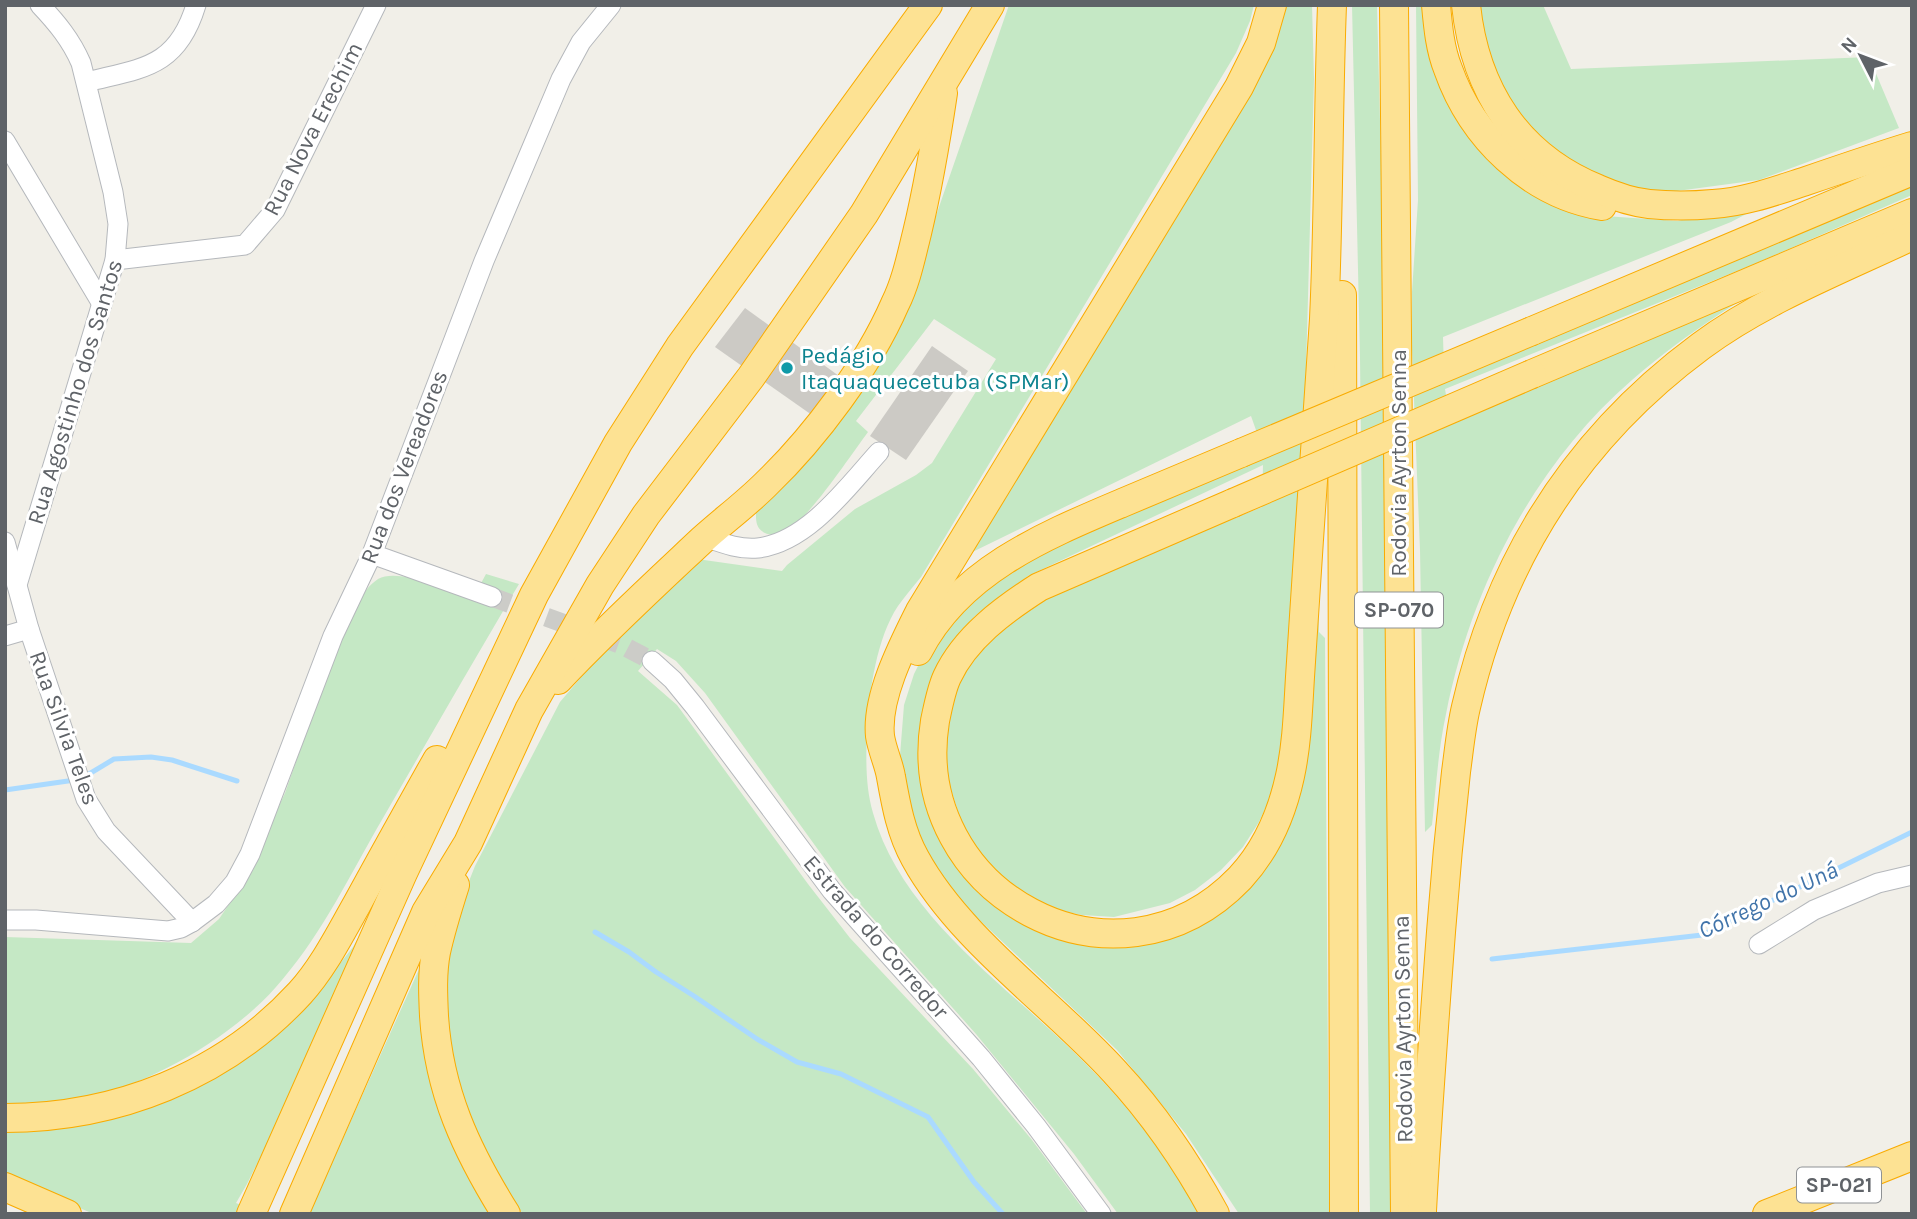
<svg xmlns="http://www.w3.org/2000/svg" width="1917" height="1219" font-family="Karla,sans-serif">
	<rect width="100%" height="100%" fill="#f1efe8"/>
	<!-- green -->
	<g fill="#c5e8c5">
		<path d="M 1009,5 L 1254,5 L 1250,21 L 1236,53 L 921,577 C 913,587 905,596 898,606 C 877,637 869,692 867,728 C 866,756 865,786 873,813 C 902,917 1009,987 1082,1060 C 1129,1106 1168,1158 1202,1214 L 1118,1214 L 1074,1154 L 976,1034 L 845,887 L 705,693 L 676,661 L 657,649 L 638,671 L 677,705 L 808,884 L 850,938 L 973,1069 L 1032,1140 L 1087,1214 L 523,1214 L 493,1174 L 452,1074 L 443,978 L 456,914 L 475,866 L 560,702 L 633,616 L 697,559 L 782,571 L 787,565 L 855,509 L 916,475 L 932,463 L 996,359 L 934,319 L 856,421 L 868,432 C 850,456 809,519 785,532 C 779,535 770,536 765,533 C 755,528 756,520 756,510 L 805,462 L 893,342 L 899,329 L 922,256 Z"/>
		<polygon points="1278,5 1312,5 1314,79 1306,370 1285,715 1279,762 1272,794 1259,822 1243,847 1221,870 1195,890 1170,903 1114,917 1082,915 1052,909 1004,882 968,842 942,762 954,685 970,655 1016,607 1262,507 1263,465 1028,576 975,616 957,638 921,726 921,754 929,809 940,834 1054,924 1176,916 1272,832 1317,570 1319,632 1325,638 1329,1214 1239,1214 1186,1134 1117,1050 972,913 947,885 913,827 899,768 904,705 914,674 928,646 990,578 1262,447 1251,416 958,559"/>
		<polygon points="1352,5 1377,5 1386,353 1394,1214 1370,1214 1360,358"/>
		<path d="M 1416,5 L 1426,5 L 1454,98 L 1604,216 L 1678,221 L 1754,200 L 1750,212 L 1731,222 L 1443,337 L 1444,369 L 1912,172 L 1912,195 L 1752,265 L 1445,389 L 1450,419 L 1740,301 C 1702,325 1666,350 1632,380 C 1534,465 1471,588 1446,714 C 1438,751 1436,788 1432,825 L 1425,832 L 1420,550 L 1412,350 L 1412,292 L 1418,200 Z"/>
		<polygon points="1476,5 1543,5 1571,69 1869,57 1899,128 1759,180 1677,191 1638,191 1605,184 1548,151 1501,98"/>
		<path d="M 486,574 L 519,584 C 473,662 428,740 383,818 C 351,873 323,932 282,980 C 239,1033 152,1085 84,1098 C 58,1103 32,1104 5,1105 L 5,937 L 191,943 L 219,919 L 242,885 L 285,793 L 317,702 L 356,603 C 363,594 369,585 378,579 C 400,567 451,592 472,600 Z"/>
		<polygon points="394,876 363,950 247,1184 236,1203 265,1214 94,1214 5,1177 5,1126 221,1072 301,1013 353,947"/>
		<polygon points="429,947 429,1000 496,1214 309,1214"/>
	</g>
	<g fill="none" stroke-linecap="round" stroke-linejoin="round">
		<!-- stream -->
		<g stroke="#aadaff" stroke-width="5">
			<polyline points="84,777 114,759 151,757 172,760 237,781"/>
			<polyline points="5,790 75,780"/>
			<polyline points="595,932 629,952 656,972 694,996 757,1039 797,1062 841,1074 928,1117 974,1182 1003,1214"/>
			<polyline points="1492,959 1702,935 1912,832"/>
		</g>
	</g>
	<!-- building -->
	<g fill="#cccac5">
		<polygon points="745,308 857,389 829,427 715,347"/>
		<polygon points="932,346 968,371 906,460 870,436"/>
	</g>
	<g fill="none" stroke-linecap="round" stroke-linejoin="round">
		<!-- minor-tunnel -->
		<polyline stroke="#ccccc8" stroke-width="19" stroke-dasharray="19 10" stroke-linecap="butt" points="492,597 622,645 652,661"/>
		<defs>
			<g id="minor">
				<path d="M 87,82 C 142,68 177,68 196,5"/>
				<polyline points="5,141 102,304"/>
				<polyline points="115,260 245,245 275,210 376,5"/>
				<path d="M 705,537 C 722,543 740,550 758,548 C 808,542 848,486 879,452"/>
				<polyline points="5,542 29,629 86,799 106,831 192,922"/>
				<polyline points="372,554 492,597"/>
				<path d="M 17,585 L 115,260 L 118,224 L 113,192 L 81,63 C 71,40 57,23 40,5"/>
				<polyline points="5,636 29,629"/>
				<polyline points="652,661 673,680 695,707 832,891 981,1058 1036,1126 1101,1214"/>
				<polyline points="5,920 36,920 168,931 181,928 192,922 216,904 235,882 250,854 333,636 372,554 484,261 561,79 581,42 611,5"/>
				<polyline points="1759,944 1814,910 1878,883 1912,875"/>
			</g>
			<g id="highway">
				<polyline points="1394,5 1405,1214"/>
				<path d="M 1436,5 C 1438,27 1440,49 1448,69 C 1472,137 1530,194 1602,206"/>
				<path d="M 1466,5 C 1475,90 1517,156 1598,189 C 1614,196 1631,202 1649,204 C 1669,206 1692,206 1713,204 C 1745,202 1775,191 1806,181 C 1841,169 1876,157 1912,146"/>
				<polyline points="1342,295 1344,1214"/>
				<polyline points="1532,331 1912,171"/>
				<polyline points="1532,374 1912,213"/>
				<path d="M 1233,503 L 1039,587 C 1003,610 965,638 947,677 C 941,690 938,707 935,721 C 907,893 1116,1007 1240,878 C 1266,850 1282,813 1290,776 C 1297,744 1298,710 1300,677 C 1303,636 1305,596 1308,555 C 1313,476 1319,397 1324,319 C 1329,214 1328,110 1332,5"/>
				<path d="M 918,651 C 959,571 1044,536 1122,503 C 1162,486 1202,469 1241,453"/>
				<path d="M 558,680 C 604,631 653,586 702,540 C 723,521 746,504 766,484 C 815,437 868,366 895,304 C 906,282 911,257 917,233 C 928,187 936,140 943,93"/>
				<path d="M 455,885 C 448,907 441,929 436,952 C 432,973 433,995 434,1016 C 439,1092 466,1150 506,1214"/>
				<path d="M 5,1118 C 116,1118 224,1076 300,993 C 323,968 340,934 357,904 C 383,856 410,808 437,760"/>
				<polyline points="5,1187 67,1214"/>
				<path d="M 1422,1211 C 1427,1118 1434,1025 1441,932 C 1445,878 1450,825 1456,772 C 1459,750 1461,728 1466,707 C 1500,558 1578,437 1701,346 C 1763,300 1842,269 1912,236"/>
				<polyline points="251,1214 403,873 534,595 618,443 680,346 928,5"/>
				<polyline points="294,1214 426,912 468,843 529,710 600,585 646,515 751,377 864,214 990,5"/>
				<path d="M 1215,1214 C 1187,1162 1154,1114 1114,1071 C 1052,1003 959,939 915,858 C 901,833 896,805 891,777 C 889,764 882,750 880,736 C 876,697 903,645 920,611 L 1239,87 L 1261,43 L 1272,5"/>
				<polyline points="1767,1214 1912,1156"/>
			</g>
		</defs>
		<!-- minor casing -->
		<use href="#minor" stroke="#b5b8bc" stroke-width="21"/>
		<!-- highway casing -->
		<use href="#highway" stroke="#f9ab00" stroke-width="30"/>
		<!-- minor -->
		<use href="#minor" stroke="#fff" stroke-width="19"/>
		<!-- highway -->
		<use href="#highway" stroke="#fde293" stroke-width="28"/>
		<defs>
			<g id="highway-bridge">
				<polyline points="1241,453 1532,331"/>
				<polyline points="1233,503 1532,374"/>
			</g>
		</defs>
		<!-- highway-bridge casing -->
		<use href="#highway-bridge" stroke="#f9ab00" stroke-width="30" stroke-linecap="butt"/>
		<!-- highway-bridge -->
		<use href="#highway-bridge" stroke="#fde293" stroke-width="28"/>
	</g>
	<!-- markers -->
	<circle fill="#0f9aa8" stroke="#fff" stroke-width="2.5" cx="787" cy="368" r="7"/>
	<g text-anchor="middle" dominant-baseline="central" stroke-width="6" stroke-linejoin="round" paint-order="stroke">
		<!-- shield labels -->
		<g fill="#fff" stroke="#8f9295" stroke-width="2">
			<rect x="1355" y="592.5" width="88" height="35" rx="5"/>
			<rect x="1797" y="1167.5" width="84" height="35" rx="5"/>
		</g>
		<g font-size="21" font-weight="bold" fill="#5f6368">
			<text x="1399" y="610">SP-070</text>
			<text x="1839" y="1185">SP-021</text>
		</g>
		<!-- street labels -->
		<g font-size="23" fill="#5f6368" stroke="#fff">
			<text transform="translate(313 129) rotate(-63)">Rua Nova Erechim</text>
			<text transform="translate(75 392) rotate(-73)">Rua Agostinho dos Santos</text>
			<text transform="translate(1398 463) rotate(-90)">Rodovia Ayrton Senna</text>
			<text transform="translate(404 467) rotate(-69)">Rua dos Vereadores</text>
			<text transform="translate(64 728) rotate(70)">Rua Silvia Teles</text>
			<text transform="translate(876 937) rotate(49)">Estrada do Corredor</text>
			<text transform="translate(1403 1029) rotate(-91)">Rodovia Ayrton Senna</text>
		</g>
		<!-- culture labels -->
		<g font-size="23" fill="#0d838f" stroke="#fff" text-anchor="start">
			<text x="801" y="355">Pedágio<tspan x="801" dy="26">Itaquaquecetuba (SPMar)</tspan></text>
		</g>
		<!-- water labels -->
		<g font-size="24" font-style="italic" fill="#4174aa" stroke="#fff">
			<text transform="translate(1768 900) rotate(-25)">Córrego do Uná</text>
		</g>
	</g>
	<!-- border -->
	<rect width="1917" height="1219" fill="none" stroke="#5f6368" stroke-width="14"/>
	<!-- north arrow -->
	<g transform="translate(1861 56) rotate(312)" stroke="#ffffff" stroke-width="5" paint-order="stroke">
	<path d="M0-5L12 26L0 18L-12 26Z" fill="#5f6368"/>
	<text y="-10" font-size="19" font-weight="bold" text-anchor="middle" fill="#5f6368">N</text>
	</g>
</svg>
